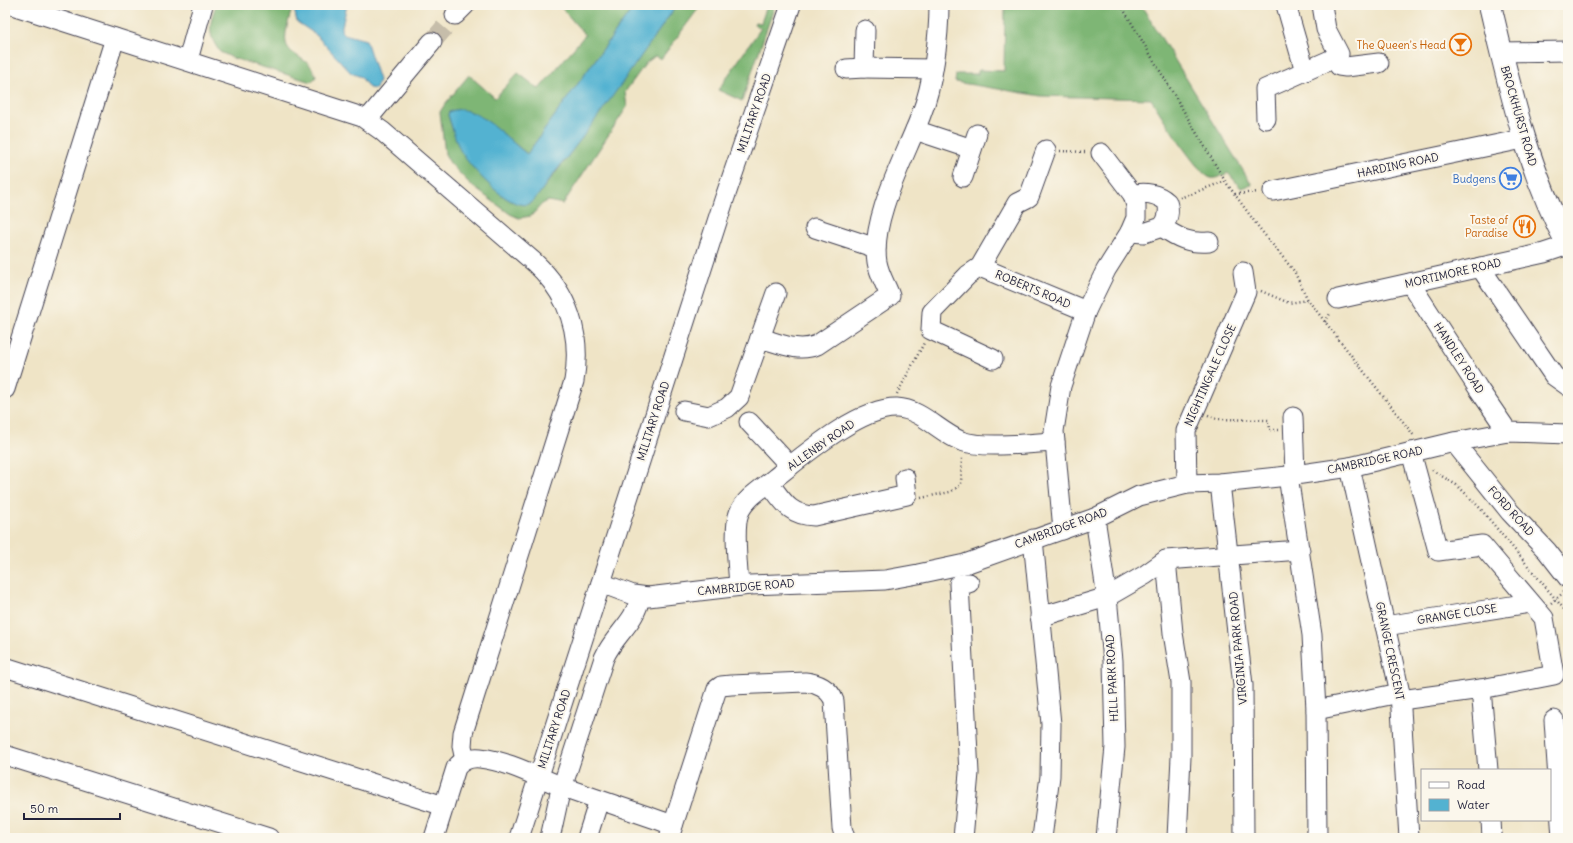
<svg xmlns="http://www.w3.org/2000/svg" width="1573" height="843" font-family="Delius,sans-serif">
	<rect width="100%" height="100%" fill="#fbf7ec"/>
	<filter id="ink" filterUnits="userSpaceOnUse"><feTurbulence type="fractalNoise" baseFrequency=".025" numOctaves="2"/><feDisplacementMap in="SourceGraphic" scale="8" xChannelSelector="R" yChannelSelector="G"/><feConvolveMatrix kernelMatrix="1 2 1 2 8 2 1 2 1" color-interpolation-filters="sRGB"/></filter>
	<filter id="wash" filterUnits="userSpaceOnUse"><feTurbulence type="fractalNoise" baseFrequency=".012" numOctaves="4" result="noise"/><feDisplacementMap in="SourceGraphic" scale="16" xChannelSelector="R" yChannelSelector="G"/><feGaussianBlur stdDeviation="0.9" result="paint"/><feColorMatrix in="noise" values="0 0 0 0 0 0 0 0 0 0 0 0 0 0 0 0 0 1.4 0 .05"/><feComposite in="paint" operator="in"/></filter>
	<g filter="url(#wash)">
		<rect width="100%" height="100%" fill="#efe4c6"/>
		<!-- forest -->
		<g fill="#7eb674" stroke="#506c58">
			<path d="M 216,5 L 293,5 C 290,16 284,32 286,43 C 290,58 311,57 316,77 L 311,82 L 233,58 L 220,52 C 207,34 209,25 216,5 Z"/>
			<path d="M 559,5 L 635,5 L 527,154 C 512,142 469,101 449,112 L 448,115 C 459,151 466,163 493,187 C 499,193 508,201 517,203 C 522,203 527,202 532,202 L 561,166 L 677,5 L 701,5 L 661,59 L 655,56 L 646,63 L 625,92 L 627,107 L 563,204 L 548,201 L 542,204 L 531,216 L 519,218 L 510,214 L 472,186 L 450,163 L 445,154 L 440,112 L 445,104 L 469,75 L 495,98 L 518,73 L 539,89 L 585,35 Z"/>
			<polygon points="767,5 775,5 742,101 718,90 761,28 754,24 755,22 761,23"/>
			<path d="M 1005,5 L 1141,5 L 1252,185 L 1241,188 L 1228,173 C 1223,175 1217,179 1211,178 C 1198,175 1160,113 1151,99 L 1041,96 L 955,82 L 956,74 L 978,74 L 978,70 L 1004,71 Z"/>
		</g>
		<!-- water -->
		<g fill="#53b2d1" stroke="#3a6a86">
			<polygon points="293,5 347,5 341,31 344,34 366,40 379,80 376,89 369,88 361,77 351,73 315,34 297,22"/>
			<path d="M 635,5 L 677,5 C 635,64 594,125 548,181 C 543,188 536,201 528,204 C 509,211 468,165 460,150 C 455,140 452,126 448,115 L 449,112 C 473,99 509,141 527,154 Z"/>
		</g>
	</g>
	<g filter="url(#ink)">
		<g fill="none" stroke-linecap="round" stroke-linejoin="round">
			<!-- minor-tunnel -->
			<polyline stroke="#c6bdaa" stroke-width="19" stroke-dasharray="19 10" stroke-linecap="butt" points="432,42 455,15"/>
			<defs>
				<g id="minor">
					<path d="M 12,5 L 362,117 L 382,131 L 534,262 C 569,294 582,335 574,381 L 463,733 L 462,746 L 465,760"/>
					<polyline points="1286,5 1305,71"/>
					<polyline points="455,15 465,5"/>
					<polyline points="865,30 864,68 933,69"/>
					<polyline points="1502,52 1568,51"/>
					<polyline points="1334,57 1339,66 1346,67 1379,63"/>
					<polyline points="188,60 203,5"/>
					<polyline points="846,69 864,68"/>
					<polyline points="1266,119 1265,89 1330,60 1339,54 1326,29 1322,5"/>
					<polyline points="367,120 432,42"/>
					<polyline points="915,130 972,149"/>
					<polyline points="963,177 977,134"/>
					<polyline points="1273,191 1523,139"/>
					<path d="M 1162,227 C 1178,238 1190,244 1209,242"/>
					<polyline points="815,228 876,248"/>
					<path d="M 1130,232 L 1144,233 L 1162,227 C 1168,220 1170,211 1167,202 C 1158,194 1144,191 1133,195"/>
					<polyline points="980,267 1086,311"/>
					<polyline points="1480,267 1554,376 1568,386"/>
					<polyline points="1410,283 1478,388 1508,432"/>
					<polyline points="1338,299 1544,253 1568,245"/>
					<polyline points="760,338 776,293"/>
					<polyline points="993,359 931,330 932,312 968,275 980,267 1017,203 1029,197 1046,150"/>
					<polyline points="5,389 115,38"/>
					<path d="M 684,411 L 709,416 L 727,408 L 739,397 L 760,338 C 779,343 798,353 817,345 L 890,296 C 886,285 879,274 877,262 C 870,219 906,155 921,115 C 933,85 939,38 939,5"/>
					<polyline points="1293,417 1295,475"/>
					<polyline points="749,422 790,466"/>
					<polyline points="1454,442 1510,512 1547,551 1568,578"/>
					<polyline points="1350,467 1400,693 1409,838"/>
					<polyline points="1288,476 1312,635 1316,710 1317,838"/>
					<path d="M 769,483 C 783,501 789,515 814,516 L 907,495 L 905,478"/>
					<polyline points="1220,483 1243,685 1244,838"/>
					<polyline points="1187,484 1186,431 1246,292 1243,272"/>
					<polyline points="1095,518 1107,597 1113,661 1115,747 1106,838"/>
					<polyline points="1063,530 1054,431 1061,386 1086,311 1106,270 1130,232 1136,218 1136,206 1133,195 1101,153"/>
					<polyline points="1033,539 1051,724 1050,776 1042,838"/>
					<polyline points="1166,560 1173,633 1181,682 1181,757 1177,838"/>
					<polyline points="601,583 633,595 648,597 750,585 885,580 918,574 965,564 1095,518 1139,496 1187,484 1220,483 1288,476 1350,467 1454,442 1508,432 1568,434"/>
					<path d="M 739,586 C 738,568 733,528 739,513 C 745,498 763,488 775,478 C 804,455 860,407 897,408 C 921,409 939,432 961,441 C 983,449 1030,443 1055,442"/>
					<polyline points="1040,617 1107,597 1145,575 1166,560 1300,550"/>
					<polyline points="1385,626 1530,603"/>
					<polyline points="5,667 444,806"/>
					<polyline points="1481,689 1488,770"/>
					<polyline points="1401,700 1481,689 1554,675 1544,618 1482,545 1438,551 1411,452"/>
					<polyline points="1316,710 1400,693"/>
					<polyline points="1554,720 1562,838"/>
					<polyline points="5,755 269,838"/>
					<polyline points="1491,820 1492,838"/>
					<path d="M 434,838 L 456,768 C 462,760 471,757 480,758 C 508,761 537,777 563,787 C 599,800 636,812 673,825"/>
					<polyline points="519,838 724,200 791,5"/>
					<path d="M 550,838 L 559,797 L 604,658 C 614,635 636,622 640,597"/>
					<polyline points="587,838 599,800"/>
					<path d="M 669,838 L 717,689 L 721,686 L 731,685 L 805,682 C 817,683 830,689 834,701 L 842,828 L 845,838"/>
					<polyline points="963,838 969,773 959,584 969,583"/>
				</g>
				<path id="major" d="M 1490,5 C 1510,89 1527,168 1568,245"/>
			</defs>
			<!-- minor casing -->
			<use href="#minor" stroke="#413f50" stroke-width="21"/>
			<!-- major casing -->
			<use href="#major" stroke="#413f50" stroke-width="24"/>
			<!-- path -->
			<g stroke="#413f50" stroke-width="2.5" stroke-dasharray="1 3" stroke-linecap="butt">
				<polyline points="1121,5 1225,181 1260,229 1294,271 1308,300 1415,437"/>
				<polyline points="1060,151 1087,152"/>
				<polyline points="1235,194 1258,192"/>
				<polyline points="1180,198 1225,181"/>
				<polyline points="1261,291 1289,303 1308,300"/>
				<polyline points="1325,322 1331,312"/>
				<polyline points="897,394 924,343"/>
				<polyline points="1208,415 1217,419 1269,420 1270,430 1279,430"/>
				<polyline points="1432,470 1458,486 1479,507 1568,614"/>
				<polyline points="921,498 950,492 961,485 962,456"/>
				<polyline points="1551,603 1564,592"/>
			</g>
			<!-- minor -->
			<use href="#minor" stroke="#fff" stroke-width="19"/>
			<!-- major -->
			<use href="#major" stroke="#fff" stroke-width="22"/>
		</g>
	</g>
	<!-- icons -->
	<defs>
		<symbol id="bar-ring" viewBox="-11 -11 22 22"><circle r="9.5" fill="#fbf7ec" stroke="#e8710a" stroke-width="1.5"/><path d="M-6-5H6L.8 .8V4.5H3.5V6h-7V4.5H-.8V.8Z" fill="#e8710a"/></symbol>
		<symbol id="supermarket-ring" viewBox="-11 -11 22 22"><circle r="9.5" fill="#fbf7ec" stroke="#3f7fe0" stroke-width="1.5"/><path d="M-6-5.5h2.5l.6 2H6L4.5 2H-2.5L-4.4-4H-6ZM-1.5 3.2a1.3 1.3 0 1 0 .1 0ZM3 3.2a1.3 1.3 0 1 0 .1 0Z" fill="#3f7fe0"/></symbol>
		<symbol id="restaurant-ring" viewBox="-11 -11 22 22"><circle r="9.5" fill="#fbf7ec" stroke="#e8710a" stroke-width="1.5"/><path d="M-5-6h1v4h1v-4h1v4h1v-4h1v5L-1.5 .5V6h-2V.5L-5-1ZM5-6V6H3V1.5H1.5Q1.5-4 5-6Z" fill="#e8710a"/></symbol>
	</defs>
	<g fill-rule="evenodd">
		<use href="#bar-ring" x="1448" y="32" width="25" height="25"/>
		<use href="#supermarket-ring" x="1498" y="166" width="25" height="25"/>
		<use href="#restaurant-ring" x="1512" y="214" width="25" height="25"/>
	</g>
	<g text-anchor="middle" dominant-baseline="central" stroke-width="4" stroke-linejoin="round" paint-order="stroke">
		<!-- food labels -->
		<g font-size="11" fill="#c56008" stroke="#fbf7ec" text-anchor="end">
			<text x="1446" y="45">The Queen's Head</text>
			<text x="1508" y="220">Taste of<tspan x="1508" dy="13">Paradise</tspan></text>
		</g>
		<!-- street labels -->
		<g font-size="11" fill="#22223b" stroke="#fbf7ec">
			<text transform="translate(754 113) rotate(-71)">MILITARY ROAD</text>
			<text transform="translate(1519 116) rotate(74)">BROCKHURST ROAD</text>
			<text transform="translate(1398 165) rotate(-12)">HARDING ROAD</text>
			<text transform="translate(1453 273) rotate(-13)">MORTIMORE ROAD</text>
			<text transform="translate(1033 289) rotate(23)">ROBERTS ROAD</text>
			<text transform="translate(1459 358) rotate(57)">HANDLEY ROAD</text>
			<text transform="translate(1210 375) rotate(-66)">NIGHTINGALE CLOSE</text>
			<text transform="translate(653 421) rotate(-72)">MILITARY ROAD</text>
			<text transform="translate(821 445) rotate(-35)">ALLENBY ROAD</text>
			<text transform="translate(1375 460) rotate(-12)">CAMBRIDGE ROAD</text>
			<text transform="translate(1511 511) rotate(48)">FORD ROAD</text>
			<text transform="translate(1061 528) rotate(-20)">CAMBRIDGE ROAD</text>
			<text transform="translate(746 587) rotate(-5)">CAMBRIDGE ROAD</text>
			<text transform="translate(1457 614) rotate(-9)">GRANGE CLOSE</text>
			<text transform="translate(1238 648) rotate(-95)">VIRGINIA PARK ROAD</text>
			<text transform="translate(1390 651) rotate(78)">GRANGE CRESCENT</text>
			<text transform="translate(1112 678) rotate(-93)">HILL PARK ROAD</text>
			<text transform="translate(554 729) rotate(-72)">MILITARY ROAD</text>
		</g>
		<!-- shop labels -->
		<g font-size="11" fill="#366cbe" stroke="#fbf7ec" text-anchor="end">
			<text x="1496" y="179">Budgens</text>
		</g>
	</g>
	<!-- margin -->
	<rect width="1573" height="843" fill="none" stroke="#fbf7ec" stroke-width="20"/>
	<!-- legend -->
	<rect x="1421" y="769" width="130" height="52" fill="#fbf7ec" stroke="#a4a2a5"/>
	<rect x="1429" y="782" width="20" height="6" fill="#ffffff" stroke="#a4a2a5"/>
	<text x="1457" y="789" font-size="12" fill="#22223b">Road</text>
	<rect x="1429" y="799" width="20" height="12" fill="#53b2d1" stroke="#a4a2a5"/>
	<text x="1457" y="809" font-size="12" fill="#22223b">Water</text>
	<!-- scale -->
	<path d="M24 813v6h96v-6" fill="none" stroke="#22223b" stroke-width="2"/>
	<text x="30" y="813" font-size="12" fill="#22223b" stroke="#fbf7ec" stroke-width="3" paint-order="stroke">50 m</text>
</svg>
